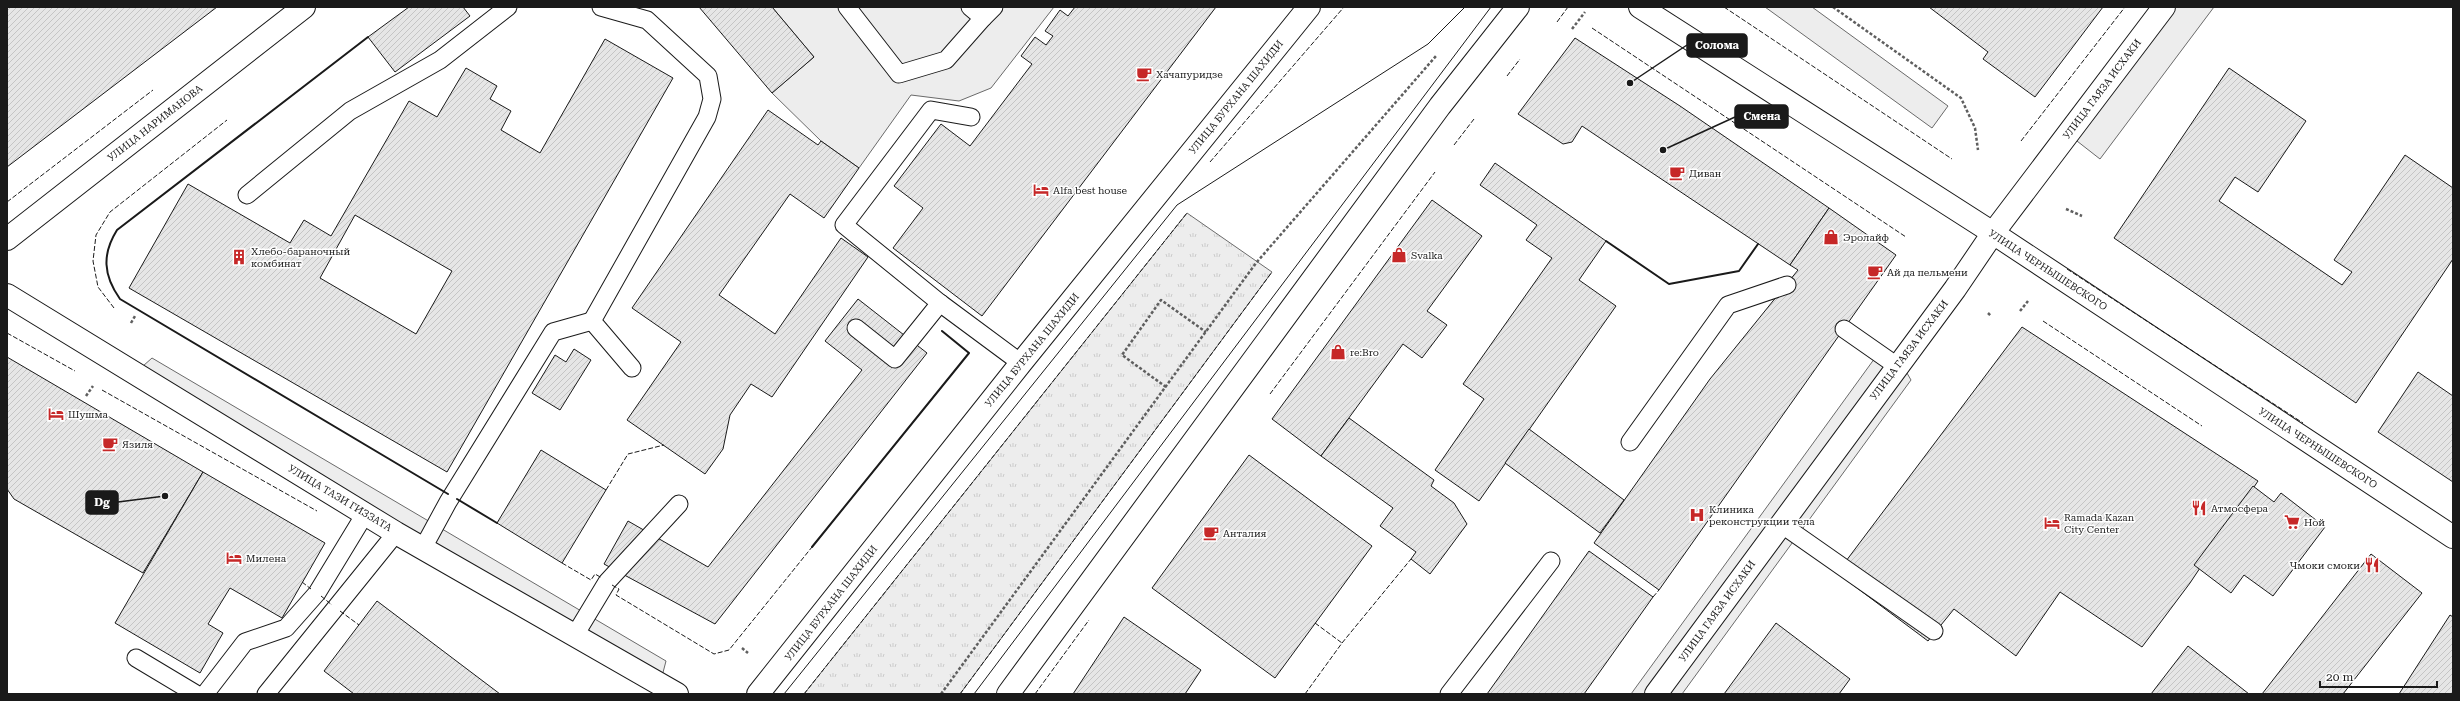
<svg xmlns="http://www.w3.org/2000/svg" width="2460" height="701" font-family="'Roboto Serif',serif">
	<defs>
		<pattern id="park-tufts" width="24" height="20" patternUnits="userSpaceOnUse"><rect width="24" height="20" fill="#ededed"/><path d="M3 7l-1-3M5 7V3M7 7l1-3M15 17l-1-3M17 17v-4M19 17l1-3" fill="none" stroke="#cbcbcb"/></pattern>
		<pattern id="building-hatch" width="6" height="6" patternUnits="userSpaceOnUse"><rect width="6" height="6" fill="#e6e6e6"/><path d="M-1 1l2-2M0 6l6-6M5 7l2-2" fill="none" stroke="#c5c5c5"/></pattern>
	</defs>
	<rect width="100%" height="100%" fill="#fff"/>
	<!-- built -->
	<g fill="#ededed" stroke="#6a6a6a">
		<polygon points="772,7 1054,7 991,88 959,101 911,95 859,168 821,141 772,93 814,57"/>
		<polygon points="1765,7 1812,7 1948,106 1932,128"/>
		<polygon points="2164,7 2214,7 2100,159 2068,134"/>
		<polygon points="1880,351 1900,361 1911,380 1682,694 1631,694"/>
		<polygon points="152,358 666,661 660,684 134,374"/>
	</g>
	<!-- park -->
	<polygon fill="url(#park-tufts)" stroke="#6a6a6a" points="1187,213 1272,272 960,694 804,694"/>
	<!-- building -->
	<g fill="url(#building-hatch)" stroke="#1a1a1a" fill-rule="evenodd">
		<polygon points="7,7 217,7 7,167"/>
		<polygon points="409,7 463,7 470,16 395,72 368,37"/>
		<polygon points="699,7 772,7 814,57 772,93"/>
		<polygon points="1075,7 1216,7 982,316 893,248 923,208 894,186 941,124 970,146 1032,64 1021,56 1035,37 1046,45 1053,36 1045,31 1060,10 1068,16"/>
		<polygon points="1929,7 2103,7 2035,97 1983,59 1988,52"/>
		<polygon points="1575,38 1680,106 1829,208 1790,265 1582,126 1572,142 1563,144 1518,114"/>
		<path d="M 605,39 L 673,78 L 447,472 L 129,288 L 188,184 L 290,243 L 304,220 L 331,236 L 409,101 L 437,117 L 466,68 L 497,86 L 490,99 L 511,111 L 501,130 L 540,153 ZM 355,215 L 452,271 L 416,334 L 320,278 Z"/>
		<polygon points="2229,68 2306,121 2258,192 2235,177 2219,201 2342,285 2352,272 2334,260 2405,155 2453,188 2453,259 2356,403 2114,238"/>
		<polygon points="768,110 818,145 821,141 859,168 824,218 790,194 719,295 775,334 841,238 868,257 772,397 751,384 730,415 723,449 705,474 627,420 681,342 632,308"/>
		<polygon points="1495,163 1606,241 1579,280 1616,306 1479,501 1435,470 1484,399 1463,384 1552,258 1526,240 1537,225 1480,185"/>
		<polygon points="1432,200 1482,236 1427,311 1447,325 1422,358 1403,344 1321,456 1272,419"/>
		<polygon points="1829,208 1896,255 1659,590 1594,543 1710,379 1798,270 1790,265"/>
		<polygon points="858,299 927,353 715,624 604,564 628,521 708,567 862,370 825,341"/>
		<polygon points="2022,327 2258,481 2190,583 2142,647 2060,592 2016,656 1954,609 1928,641 1837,573"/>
		<polygon points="574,349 591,360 560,410 532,393 555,355 566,362"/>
		<polygon points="7,357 203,472 143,573 14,499 7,489"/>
		<polygon points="2418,372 2453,396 2453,482 2378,432"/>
		<polygon points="1349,418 1434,480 1431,486 1454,503 1467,524 1430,574 1411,559 1416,552 1380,526 1393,508 1321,456"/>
		<polygon points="1529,429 1624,500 1600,533 1505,463"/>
		<polygon points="541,450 606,490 562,563 497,523"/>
		<polygon points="1249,455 1372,546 1275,678 1152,588"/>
		<polygon points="203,472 325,543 282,618 230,588 208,624 223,633 200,673 115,623"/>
		<polygon points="2253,486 2274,502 2281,493 2325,527 2273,596 2244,575 2231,593 2194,565"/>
		<polygon points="1589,551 1653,597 1584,694 1487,694"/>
		<polygon points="2371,554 2422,593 2343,694 2262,694"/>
		<polygon points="377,601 500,694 354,694 324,671"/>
		<polygon points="2450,615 2453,617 2453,694 2399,694"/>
		<polygon points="1124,617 1201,670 1185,694 1073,694"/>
		<polygon points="1776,623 1850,679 1839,694 1724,694"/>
		<polygon points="2188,646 2249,694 2151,694"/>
	</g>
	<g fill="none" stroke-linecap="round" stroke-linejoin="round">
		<defs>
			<g id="service">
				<polyline points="601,7 647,20 708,76 712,99 707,117 592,321 632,368"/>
				<polyline points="847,7 899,74 946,60 983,18 970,7"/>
				<polyline points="983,18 994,7"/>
				<polyline points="971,117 931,110 844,225 940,303 1021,363"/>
				<polyline points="247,195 350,111 440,60 508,7"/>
				<polyline points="856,328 895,359 940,303"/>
				<polyline points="1844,329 1897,366"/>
				<polyline points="1630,442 1728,305 1787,285"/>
				<polyline points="1781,524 1934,631"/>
				<polyline points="423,548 448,502 553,332 592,321"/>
				<polyline points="575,635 607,582 679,504"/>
				<polyline points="136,658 196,694"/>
				<polyline points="205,694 245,642 286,628 317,593 365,514"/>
				<polyline points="266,694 396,533"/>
				<polyline points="1449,694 1551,561"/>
			</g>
			<g id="minor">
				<polyline points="7,295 396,533 677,694"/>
				<polyline points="758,694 1021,363 1309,7"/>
				<polyline points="1008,694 1440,106 1518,7"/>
				<polyline points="1656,694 1955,289 1993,233 2164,7"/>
			</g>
			<g id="secondary">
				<polyline points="1640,7 1993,233 2453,537"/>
				<polyline points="7,239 304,7"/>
			</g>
		</defs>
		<!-- service casing -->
		<use href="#service" stroke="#1a1a1a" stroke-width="19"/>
		<!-- minor casing -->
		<use href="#minor" stroke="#1a1a1a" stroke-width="24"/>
		<!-- secondary casing -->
		<use href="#secondary" stroke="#1a1a1a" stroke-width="24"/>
		<!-- path -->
		<g stroke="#5f5f5f" stroke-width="2.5" stroke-dasharray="3 2" stroke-linecap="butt">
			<polyline points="1833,7 1961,98 1975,128 1978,150"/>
			<polyline points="1572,29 1585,12"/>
			<polyline points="2066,209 2082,216"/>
			<polyline points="2020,311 2028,301"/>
			<polyline points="1988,313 1991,316"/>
			<polyline points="131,323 135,316"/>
			<polyline points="1166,387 1122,355 1161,300 1206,332"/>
			<polyline points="86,396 93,386"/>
			<polyline points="742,648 748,653"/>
			<polyline points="941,694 1256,263 1436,56"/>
		</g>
		<!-- service -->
		<use href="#service" stroke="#fff" stroke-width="17"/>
		<!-- minor -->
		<use href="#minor" stroke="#fff" stroke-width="22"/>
		<!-- secondary -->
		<use href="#secondary" stroke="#fff" stroke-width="22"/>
		<!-- tram -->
		<g stroke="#1a1a1a" stroke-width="1">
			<polyline points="784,694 1177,205 1428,44 1465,7"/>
			<polyline points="974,694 1491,7"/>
		</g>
		<!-- fence -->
		<g stroke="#1a1a1a" stroke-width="1" stroke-dasharray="5 2" stroke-linecap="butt">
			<polyline points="1724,7 1952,159"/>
			<polyline points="1557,22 1568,7"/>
			<polyline points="1592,28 1906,237"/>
			<polyline points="1507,76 1520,59"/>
			<polyline points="2021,141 2125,7"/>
			<polyline points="1454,145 1474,119"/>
			<polyline points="1210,162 1344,7"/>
			<polyline points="7,202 153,90"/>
			<polyline points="2067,269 2303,423"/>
			<polyline points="114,308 98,287 93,261 96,235 110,212 227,120"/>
			<polyline points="2043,321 2202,426"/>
			<polyline points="7,333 75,371"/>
			<polyline points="102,390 317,511"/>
			<polyline points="1270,394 1435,172"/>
			<polyline points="606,490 628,454 664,445"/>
			<polyline points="562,563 591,580 595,574 602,578"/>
			<polyline points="302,582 311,589"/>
			<polyline points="612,585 619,589 616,595 714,654 729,650 812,547"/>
			<polyline points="321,596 332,605"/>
			<polyline points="1653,597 1659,590"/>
			<polyline points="340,611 359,625"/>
			<polyline points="1315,623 1342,643"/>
			<polyline points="804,694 1187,213"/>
			<polyline points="960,694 1272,272"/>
			<polyline points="1035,694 1089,620"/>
			<polyline points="1305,694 1342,643 1411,559"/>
		</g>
		<!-- wall -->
		<g stroke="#1a1a1a" stroke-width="2">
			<path d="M 368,37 L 117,230 C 102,254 103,275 120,299 L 448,494"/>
			<polyline points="1606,241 1669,284 1739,271 1758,244"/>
			<polyline points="457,499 497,523"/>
			<polyline points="812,547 969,353 942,331"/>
		</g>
	</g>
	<!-- icons -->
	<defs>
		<symbol id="cafe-bare" viewBox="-9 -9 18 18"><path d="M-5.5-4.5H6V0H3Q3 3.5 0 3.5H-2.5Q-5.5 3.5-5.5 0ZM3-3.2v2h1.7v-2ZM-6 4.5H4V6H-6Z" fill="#c62828" stroke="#fff" stroke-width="2.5" paint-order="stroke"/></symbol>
		<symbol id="hotel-bare" viewBox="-9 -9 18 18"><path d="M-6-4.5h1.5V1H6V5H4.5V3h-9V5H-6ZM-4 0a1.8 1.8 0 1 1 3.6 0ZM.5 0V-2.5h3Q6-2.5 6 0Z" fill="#c62828" stroke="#fff" stroke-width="2.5" paint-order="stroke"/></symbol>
		<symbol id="shop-bare" viewBox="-9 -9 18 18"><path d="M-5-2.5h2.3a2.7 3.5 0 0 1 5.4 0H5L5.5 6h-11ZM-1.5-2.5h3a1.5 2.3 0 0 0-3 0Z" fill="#c62828" stroke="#fff" stroke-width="2.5" paint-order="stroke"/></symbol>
		<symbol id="building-bare" viewBox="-9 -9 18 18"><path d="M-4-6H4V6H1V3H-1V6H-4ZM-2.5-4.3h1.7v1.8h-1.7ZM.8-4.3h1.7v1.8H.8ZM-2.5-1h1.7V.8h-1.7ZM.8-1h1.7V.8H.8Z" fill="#c62828" stroke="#fff" stroke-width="2.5" paint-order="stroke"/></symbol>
		<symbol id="restaurant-bare" viewBox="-9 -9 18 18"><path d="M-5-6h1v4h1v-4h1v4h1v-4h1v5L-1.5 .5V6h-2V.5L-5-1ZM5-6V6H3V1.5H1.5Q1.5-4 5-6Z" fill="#c62828" stroke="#fff" stroke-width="2.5" paint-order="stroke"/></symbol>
		<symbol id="hospital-bare" viewBox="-9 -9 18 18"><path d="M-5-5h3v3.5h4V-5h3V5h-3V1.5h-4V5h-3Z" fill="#c62828" stroke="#fff" stroke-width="2.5" paint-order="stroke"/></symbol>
		<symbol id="supermarket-bare" viewBox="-9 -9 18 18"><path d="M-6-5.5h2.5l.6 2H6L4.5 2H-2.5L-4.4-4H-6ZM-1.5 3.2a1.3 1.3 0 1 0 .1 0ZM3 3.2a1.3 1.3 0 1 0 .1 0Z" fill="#c62828" stroke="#fff" stroke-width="2.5" paint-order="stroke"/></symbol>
	</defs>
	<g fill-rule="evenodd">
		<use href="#cafe-bare" x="1133" y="63" width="22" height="22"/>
		<use href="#cafe-bare" x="1666" y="162" width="22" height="22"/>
		<use href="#hotel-bare" x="1030" y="179" width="22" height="22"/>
		<use href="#shop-bare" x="1820" y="226" width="22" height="22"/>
		<use href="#shop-bare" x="1388" y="244" width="22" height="22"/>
		<use href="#building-bare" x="228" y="246" width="22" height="22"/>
		<use href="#cafe-bare" x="1864" y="261" width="22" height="22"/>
		<use href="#shop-bare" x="1327" y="341" width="22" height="22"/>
		<use href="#hotel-bare" x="45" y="403" width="22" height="22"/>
		<use href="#cafe-bare" x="99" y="433" width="22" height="22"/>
		<use href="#restaurant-bare" x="2188" y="497" width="22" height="22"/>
		<use href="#hospital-bare" x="1686" y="504" width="22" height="22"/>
		<use href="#supermarket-bare" x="2281" y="511" width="22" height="22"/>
		<use href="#hotel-bare" x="2041" y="512" width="22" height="22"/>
		<use href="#cafe-bare" x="1200" y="522" width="22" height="22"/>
		<use href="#hotel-bare" x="223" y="547" width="22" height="22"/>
		<use href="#restaurant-bare" x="2361" y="554" width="22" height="22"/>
	</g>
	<g text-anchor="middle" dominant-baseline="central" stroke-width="3" stroke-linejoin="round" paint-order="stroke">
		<!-- poi labels -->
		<g font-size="10" fill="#1a1a1a" stroke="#fff" text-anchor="start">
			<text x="1156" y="74">Хачапуридзе</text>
			<text x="1689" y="173">Диван</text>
			<text x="1053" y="190">Alfa best house</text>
			<text x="1843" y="237">Эролайф</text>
			<text x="251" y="251">Хлебо-бараночный<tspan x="251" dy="12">комбинат</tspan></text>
			<text x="1411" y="255">Svalka</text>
			<text x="1887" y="272">Ай да пельмени</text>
			<text x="1350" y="352">re:Bro</text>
			<text x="68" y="414">Шушма</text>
			<text x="122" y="444">Язиля</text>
			<text x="2211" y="508">Атмосфера</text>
			<text x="1709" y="509">Клиника<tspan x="1709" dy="12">реконструкции тела</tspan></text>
			<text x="2064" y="517">Ramada Kazan<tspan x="2064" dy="12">City Center</tspan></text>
			<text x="2304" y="522">Ной</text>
			<text x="1223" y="533">Анталия</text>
			<text x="246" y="558">Милена</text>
			<text x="2360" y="565" text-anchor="end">Чмоки смоки</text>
		</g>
		<!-- street labels -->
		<g font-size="10" fill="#1a1a1a" stroke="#fff">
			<text transform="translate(2102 89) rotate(-53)">УЛИЦА ГАЯЗА ИСХАКИ</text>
			<text transform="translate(1236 97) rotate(-51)">УЛИЦА БУРХАНА ШАХИДИ</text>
			<text transform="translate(155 123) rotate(-38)">УЛИЦА НАРИМАНОВА</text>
			<text transform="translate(2048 270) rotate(33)">УЛИЦА ЧЕРНЫШЕВСКОГО</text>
			<text transform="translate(1032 350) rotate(-51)">УЛИЦА БУРХАНА ШАХИДИ</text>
			<text transform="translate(1909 350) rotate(-53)">УЛИЦА ГАЯЗА ИСХАКИ</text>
			<text transform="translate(2318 448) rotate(33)">УЛИЦА ЧЕРНЫШЕВСКОГО</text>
			<text transform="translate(340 498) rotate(31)">УЛИЦА ТАЗИ ГИЗЗАТА</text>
			<text transform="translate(831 603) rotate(-52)">УЛИЦА БУРХАНА ШАХИДИ</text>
			<text transform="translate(1717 611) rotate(-54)">УЛИЦА ГАЯЗА ИСХАКИ</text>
		</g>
	</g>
	<!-- callouts -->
	<path fill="none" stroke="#1a1a1a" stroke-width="1.5" d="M1630 83L1687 45M1663 150L1735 117M165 496L118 502"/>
	<g fill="#1a1a1a" stroke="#fff" stroke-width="1.5">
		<circle cx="1630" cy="83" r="4"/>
		<circle cx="1663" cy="150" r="4"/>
		<circle cx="165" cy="496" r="4"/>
	</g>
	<g fill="#1a1a1a" stroke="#1a1a1a" stroke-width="1.5">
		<rect x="1687" y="34" width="60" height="23" rx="4"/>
		<rect x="1735" y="105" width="53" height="23" rx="4"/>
		<rect x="86" y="491" width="32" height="23" rx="4"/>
	</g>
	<g font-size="11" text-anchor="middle" font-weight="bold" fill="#fff">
		<text x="1717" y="49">Солома</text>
		<text x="1762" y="120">Смена</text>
		<text x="102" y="506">Dg</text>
	</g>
	<!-- border -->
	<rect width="2460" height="701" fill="none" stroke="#1a1a1a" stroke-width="16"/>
	<!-- scale -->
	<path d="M2320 681v6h117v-6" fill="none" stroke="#1a1a1a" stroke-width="2"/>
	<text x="2326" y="681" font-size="12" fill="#1a1a1a" stroke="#ffffff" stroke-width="3" paint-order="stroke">20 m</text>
</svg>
